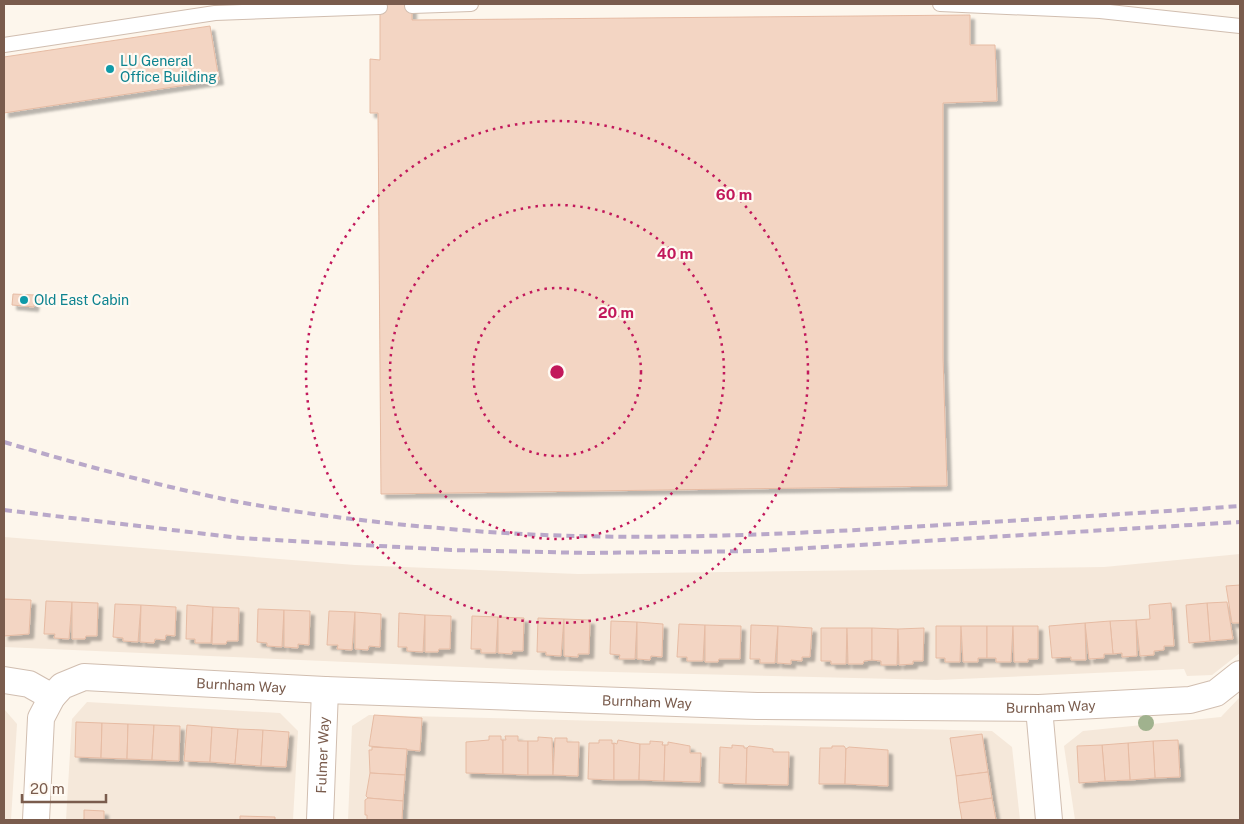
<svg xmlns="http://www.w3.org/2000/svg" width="1244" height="824" font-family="'Public Sans',sans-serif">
	<defs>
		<filter id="shadow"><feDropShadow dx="4.5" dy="4.5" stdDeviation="1" flood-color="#0004"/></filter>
	</defs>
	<rect width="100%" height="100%" fill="#fdf6ec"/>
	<!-- residential -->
	<g fill="#f5e8da">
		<polygon points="4,537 355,565 578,574 1104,567 1240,554 1240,653 1212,675 1187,676 1184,669 937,680 531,670 4,647"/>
		<polygon points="1240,697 1240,820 1075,820 1064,746 1083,731 1221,717"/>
		<polygon points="87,702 280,713 298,731 293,820 66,820 72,719"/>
		<polygon points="4,709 17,724 11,820 4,820"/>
		<polygon points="369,715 992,731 1012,747 1020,820 348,820 352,726"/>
	</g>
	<!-- building -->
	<g fill="#f3d5c3" stroke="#e6bba3" filter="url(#shadow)">
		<polygon points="380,4 412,4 412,20 970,15 970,45 995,45 997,101 943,103 943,357 947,486 381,494 378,113 370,113 370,59 380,60"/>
		<polygon points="210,26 219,80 4,113 4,57"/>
		<polygon points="13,294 35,295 34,307 12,305"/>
		<polygon points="1240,585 1240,623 1232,623 1226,586"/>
		<polygon points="4,599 31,600 29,634 4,636"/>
		<polygon points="46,601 72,602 69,639 54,638 55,634 44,634"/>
		<polygon points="72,602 98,603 97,636 86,636 85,639 72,639"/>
		<polygon points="1227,602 1233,639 1210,641 1207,603"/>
		<polygon points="1171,603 1174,646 1164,646 1164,650 1154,651 1154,655 1140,656 1136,620 1150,619 1149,605"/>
		<polygon points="1207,603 1210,641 1189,643 1186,605"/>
		<polygon points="115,604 141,605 138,642 123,641 123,638 113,637"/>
		<polygon points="141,605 176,607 175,636 166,635 165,640 155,639 154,643 140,642"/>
		<polygon points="187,605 213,607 211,643 195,643 195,639 186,639"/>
		<polygon points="213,607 239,608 238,641 227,641 226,644 212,644"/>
		<polygon points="258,609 284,610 282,647 267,646 267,643 257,642"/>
		<polygon points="284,610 310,611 309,645 298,644 298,648 284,647"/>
		<polygon points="329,611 355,612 352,650 337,649 338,645 327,645"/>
		<polygon points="355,612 381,614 380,647 369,646 368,650 355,649"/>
		<polygon points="399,613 425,615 423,652 407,651 407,647 398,647"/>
		<polygon points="425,615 451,616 450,649 439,649 438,652 425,652"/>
		<polygon points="472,616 498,617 496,653 481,653 481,649 471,649"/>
		<polygon points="498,617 524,618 523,651 512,651 512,654 498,653"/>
		<polygon points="538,618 564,619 561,656 546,655 546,652 537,652"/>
		<polygon points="564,619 590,620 589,654 578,654 578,657 564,656"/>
		<polygon points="1136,620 1137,656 1122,657 1122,653 1113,654 1110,621"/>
		<polygon points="611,621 637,622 635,659 619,659 620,655 610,654"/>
		<polygon points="1110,621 1113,654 1104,654 1104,658 1089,659 1085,623"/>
		<polygon points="637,622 663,624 662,657 651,656 650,660 637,659"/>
		<polygon points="1085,623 1086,660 1071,660 1071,657 1052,658 1049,626"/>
		<polygon points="679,624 705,625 703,661 687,661 687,657 677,657"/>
		<polygon points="705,625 741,626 740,659 719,659 718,662 705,662"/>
		<polygon points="751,625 778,626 775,663 760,663 760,659 750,659"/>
		<polygon points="778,626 812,628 810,657 802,657 802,661 791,660 791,664 777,663"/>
		<polygon points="936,626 961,626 960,662 945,662 945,658 936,658"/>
		<polygon points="961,626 987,626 987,658 978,658 978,662 963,662"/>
		<polygon points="987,626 1013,626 1011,662 996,662 996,658 987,658"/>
		<polygon points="1013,626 1038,626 1038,659 1028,659 1028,662 1014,662"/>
		<polygon points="821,628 847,628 846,664 831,664 831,661 821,661"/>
		<polygon points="847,628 872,628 872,660 864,661 863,664 848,664"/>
		<polygon points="872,628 898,629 897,665 881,665 881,661 872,660"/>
		<polygon points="924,628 923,661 913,661 913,664 899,665 898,629"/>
		<polygon points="374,715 422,718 420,751 369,746"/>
		<polygon points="76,722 102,723 101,758 75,757"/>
		<polygon points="102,723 128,724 127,759 101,758"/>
		<polygon points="128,724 154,725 152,760 127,759"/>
		<polygon points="154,725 180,726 179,761 152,760"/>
		<polygon points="187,725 212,727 210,762 184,761"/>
		<polygon points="212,727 238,729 235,764 210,762"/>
		<polygon points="238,729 263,730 261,766 235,764"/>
		<polygon points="263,730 289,732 286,767 261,766"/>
		<polygon points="982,734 988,772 956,776 950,738"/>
		<polygon points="489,736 501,736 501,740 503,740 503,774 466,773 466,742 489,740"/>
		<polygon points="505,736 518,736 518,741 528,741 528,775 503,774 503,740 506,740"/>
		<polygon points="538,737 552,738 553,775 528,775 528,741 538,741"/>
		<polygon points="555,738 567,738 567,742 579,742 578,776 553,775"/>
		<polygon points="599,740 612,740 612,744 614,743 614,780 588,779 589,743 599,743"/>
		<polygon points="618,740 640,744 639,780 614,780 614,743 617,744"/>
		<polygon points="1178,740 1180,777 1155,778 1153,741"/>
		<polygon points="650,741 663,742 662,745 665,745 664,781 639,780 640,744 650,744"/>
		<polygon points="1153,741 1155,778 1130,780 1128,743"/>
		<polygon points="668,742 690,746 690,753 701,753 700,782 664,781 665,745 668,745"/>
		<polygon points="1128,743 1130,780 1105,781 1102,745"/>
		<polygon points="732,745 744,746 744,748 747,748 746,784 719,783 720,747 732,748"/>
		<polygon points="1102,745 1105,781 1079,783 1077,746"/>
		<polygon points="749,746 773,749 773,752 789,752 788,785 746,784 747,748"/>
		<polygon points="832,746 844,746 846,749 845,784 819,784 820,748 832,748"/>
		<polygon points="372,747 407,749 405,775 370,773 369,750 372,750"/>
		<polygon points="849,747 888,750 888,786 845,784 846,749"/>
		<polygon points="988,772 992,798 959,803 956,776"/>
		<polygon points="370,773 405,775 403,801 368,798 366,796"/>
		<polygon points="368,798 403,801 402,820 367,820 367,815 365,815 365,800"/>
		<polygon points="992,798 996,820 962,820 959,803"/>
		<polygon points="84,810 104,811 104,820 81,820 84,819"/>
		<polygon points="240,816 275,817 275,820 240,820"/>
	</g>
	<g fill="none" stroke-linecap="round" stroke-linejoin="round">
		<defs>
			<g id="service">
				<polyline points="940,4 1100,11 1240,26"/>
				<polyline points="412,6 471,4"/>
				<polyline points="4,45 215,13 380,7"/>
			</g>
			<g id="minor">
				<polyline points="4,680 29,684 52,697"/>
				<polyline points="1039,708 1049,820"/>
				<path id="s1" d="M 36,820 L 41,718 L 52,697 L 62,686 L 84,677 L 325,690 L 757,706 L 1039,708 L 1190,700 L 1216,693 L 1240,674"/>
				<path id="s2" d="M 320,820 L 325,690"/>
			</g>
		</defs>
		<!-- service casing -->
		<use href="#service" stroke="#d1beb0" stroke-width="16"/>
		<!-- minor casing -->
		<use href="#minor" stroke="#d1beb0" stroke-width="28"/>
		<!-- service -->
		<use href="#service" stroke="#fff" stroke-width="14"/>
		<!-- minor -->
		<use href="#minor" stroke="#fff" stroke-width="26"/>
		<!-- rail -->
		<g stroke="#b9a8c9" stroke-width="4" stroke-dasharray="8 5" stroke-linecap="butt">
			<path d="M 4,442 C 77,464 153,484 228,500 C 297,513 369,522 439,528 C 595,543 753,536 909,527 C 1019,520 1130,514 1240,506"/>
			<polyline points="4,510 240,538 451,550 588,553 759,551 1240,522"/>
		</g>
	</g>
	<!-- trees -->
	<circle fill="#a0b28e" cx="1146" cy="723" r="8"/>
	<!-- distance rings -->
	<g fill="none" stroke="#c2185b" stroke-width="2.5" stroke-dasharray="2.5 5">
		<circle cx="557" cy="372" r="84"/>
		<circle cx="557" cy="372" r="167"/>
		<circle cx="557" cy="372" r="251"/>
	</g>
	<!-- markers -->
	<g fill="#0f9aa8" stroke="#fffaf3" stroke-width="2">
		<circle cx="110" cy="69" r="5"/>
		<circle cx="24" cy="300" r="5"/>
	</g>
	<g text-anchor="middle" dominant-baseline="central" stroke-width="4.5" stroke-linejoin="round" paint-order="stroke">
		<!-- culture labels -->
		<g font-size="14" fill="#0d838f" stroke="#fffaf3" text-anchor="start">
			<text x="120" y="61">LU General<tspan x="120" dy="16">Office Building</tspan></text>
			<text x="34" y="300">Old East Cabin</text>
		</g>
		<!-- street labels -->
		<g font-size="14" fill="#7a5c4d" stroke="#fffaf3">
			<text stroke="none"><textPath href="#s1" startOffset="322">Burnham Way</textPath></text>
			<text stroke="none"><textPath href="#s1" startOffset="728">Burnham Way</textPath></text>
			<text stroke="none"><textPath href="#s1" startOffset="1132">Burnham Way</textPath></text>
			<text stroke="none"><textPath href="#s2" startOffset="65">Fulmer Way</textPath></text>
		</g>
	</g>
	<circle cx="557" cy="372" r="8" fill="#c2185b" stroke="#fffaf3" stroke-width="2.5"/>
	<g font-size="15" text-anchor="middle" font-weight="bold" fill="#c2185b" stroke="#fffaf3" stroke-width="4.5" stroke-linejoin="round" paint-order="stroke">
		<text x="734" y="200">60 m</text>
		<text x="675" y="259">40 m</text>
		<text x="616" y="318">20 m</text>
	</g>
	<!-- border -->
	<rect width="1244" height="824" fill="none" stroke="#7a5c4d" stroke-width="10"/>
	<!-- scale -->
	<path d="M22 794v8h84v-8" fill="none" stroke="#7a5c4d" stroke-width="2.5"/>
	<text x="30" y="794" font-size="15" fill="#7a5c4d" stroke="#fffaf3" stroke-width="4" paint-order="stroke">20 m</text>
</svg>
